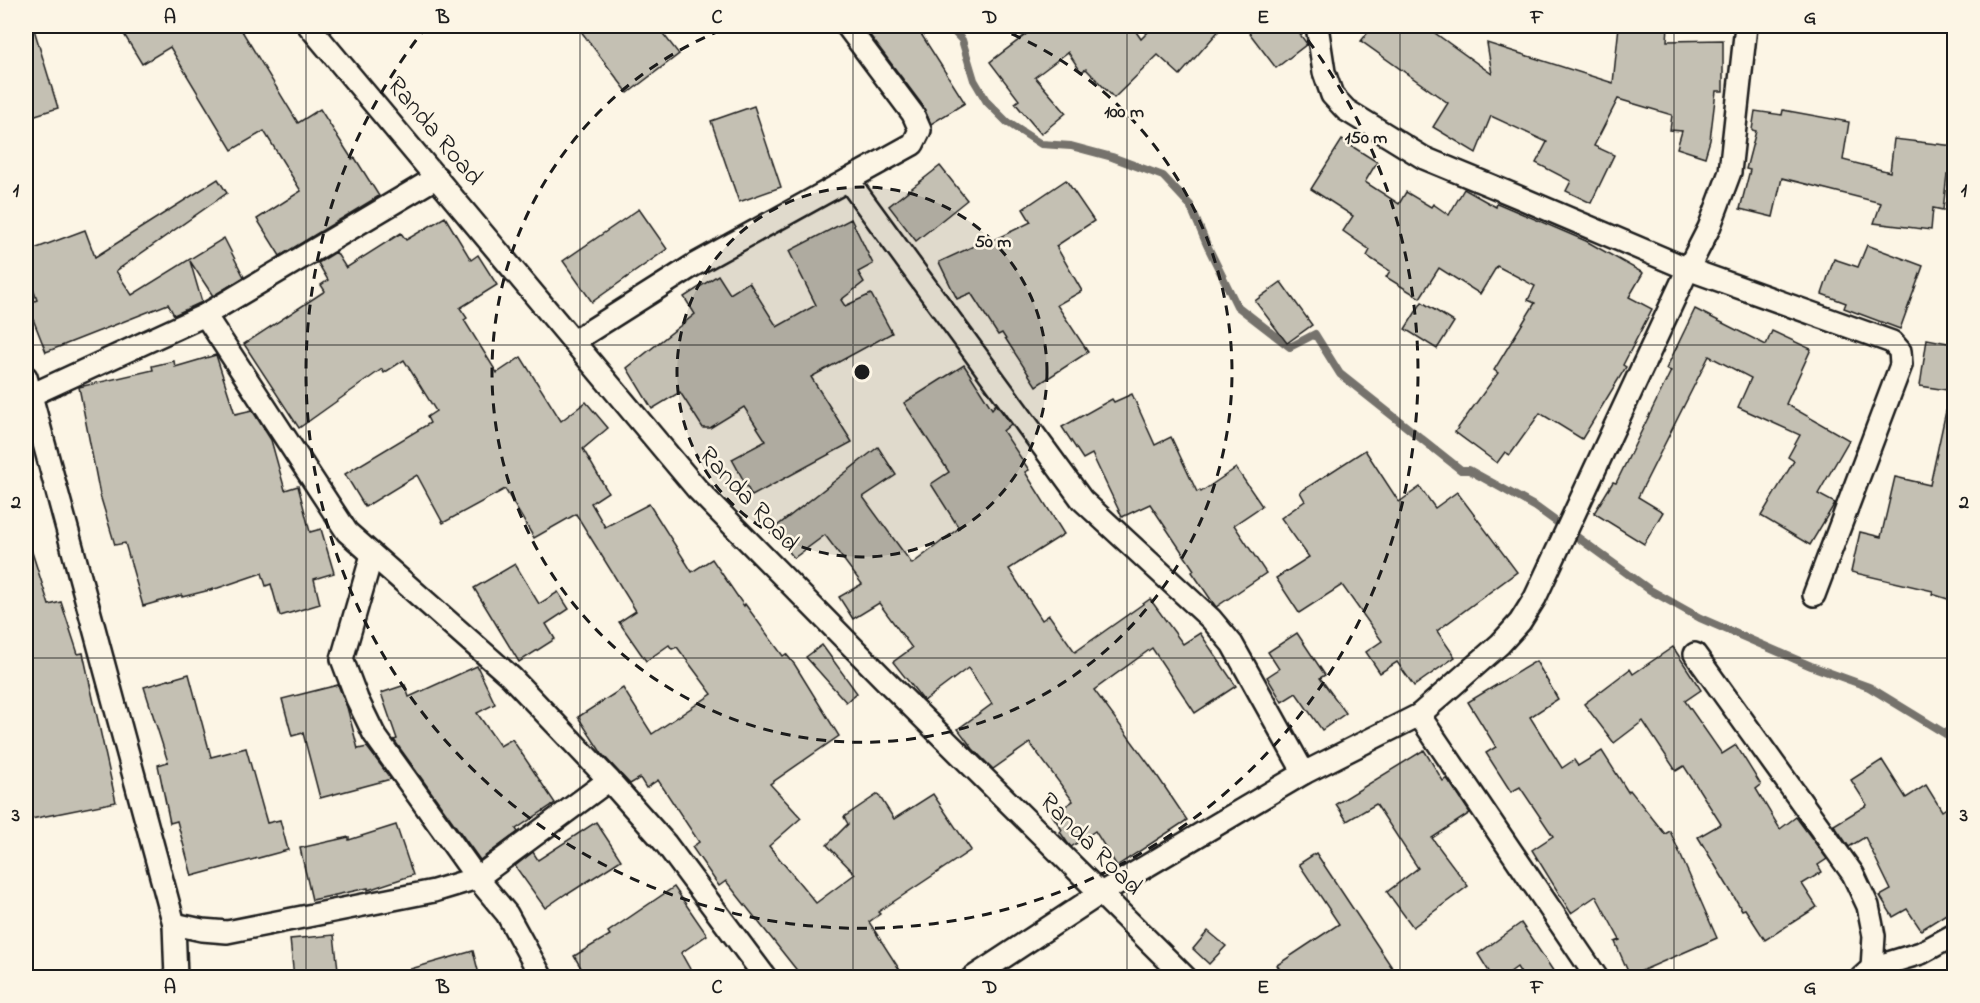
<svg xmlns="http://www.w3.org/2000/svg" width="1980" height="1003" font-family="'Indie Flower',sans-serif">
	<rect width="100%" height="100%" fill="#fcf5e5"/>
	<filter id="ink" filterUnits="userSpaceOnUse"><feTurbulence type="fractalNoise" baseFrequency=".0167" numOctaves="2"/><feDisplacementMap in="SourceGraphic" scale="12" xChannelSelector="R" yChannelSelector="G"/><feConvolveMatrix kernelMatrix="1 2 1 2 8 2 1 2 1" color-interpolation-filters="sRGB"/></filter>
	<g filter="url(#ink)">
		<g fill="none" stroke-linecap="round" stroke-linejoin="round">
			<!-- stream -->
			<polyline stroke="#75726c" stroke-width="8" points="949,26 962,40 974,80 987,102 1007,122 1041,144 1071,146 1112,157 1163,176 1190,205 1207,245 1237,306 1290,347 1315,334 1340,374 1461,470 1469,470 1536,507 1650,590 1700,618 1811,666 1869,687 1954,739"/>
		</g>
		<!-- building -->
		<g fill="#c4c0b3" stroke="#1c1c1c" stroke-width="1.5">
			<polygon points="26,26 33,26 58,108 26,118"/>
			<polygon points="119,26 239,26 298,123 320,109 352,159 355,158 379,196 280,256 257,219 301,191 264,131 232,150 170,47 142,64"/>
			<polygon points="577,26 657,26 679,54 628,93"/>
			<polygon points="863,26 916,26 965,103 931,124 923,106"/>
			<polygon points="1037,26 1132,26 1141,39 1154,26 1223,26 1180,75 1158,55 1114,98 1086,69 1081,72 1068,52 1035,77 1066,113 1041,134 1015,103 1019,100 990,62"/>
			<polygon points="1244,26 1294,26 1307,44 1276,68"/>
			<polygon points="1373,26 1425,26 1492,74 1487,43 1613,83 1619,26 1668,26 1667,41 1723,40 1723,91 1716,91 1710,140 1705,157 1677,148 1682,131 1670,130 1672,115 1618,99 1594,146 1614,155 1591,203 1566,191 1571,181 1536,163 1547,142 1491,116 1476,153 1433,127 1448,103 1361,41"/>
			<polygon points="754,106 781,187 739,202 711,121"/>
			<polygon points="1783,110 1849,122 1843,160 1890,172 1894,139 1954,146 1951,175 1947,174 1943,210 1933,208 1931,230 1874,223 1881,203 1782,178 1773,217 1740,209 1750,170 1746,169 1756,131 1752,130 1755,111 1782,115"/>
			<polygon points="1342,140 1377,162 1365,182 1399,204 1406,192 1431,207 1433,204 1449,215 1464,189 1496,207 1497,203 1586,241 1643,273 1629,297 1652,309 1623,365 1626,367 1582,439 1540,413 1510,455 1505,452 1497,463 1455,432 1498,373 1494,370 1535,303 1528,300 1535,286 1497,266 1480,294 1439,268 1420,298 1386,277 1390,271 1367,256 1370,250 1343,231 1353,216 1311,189"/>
			<polygon points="940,166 967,200 916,241 889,206"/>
			<polygon points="218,179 227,193 116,271 132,295 224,238 244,277 213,296 190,261 202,302 174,315 168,304 46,352 27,304 37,300 26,269 26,252 85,230 95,257"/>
			<polygon points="1066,180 1094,221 1056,246 1082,291 1057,305 1088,352 1036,386 1002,333 998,335 971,293 957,299 939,262 978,244 979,247 1031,222 1023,209"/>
			<polygon points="639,209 667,249 592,302 563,261"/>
			<polygon points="445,217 471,260 478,255 497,285 460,308 467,318 464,320 497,373 521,357 561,421 586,402 608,428 583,449 608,492 591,503 605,527 649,504 692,572 712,559 744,606 745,604 783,656 786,654 795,665 839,736 770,784 801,818 769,846 816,903 855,874 827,845 848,824 844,817 878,794 894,819 933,794 971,850 878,912 880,914 869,922 905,978 803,978 726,881 719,886 692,847 699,842 658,780 646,788 640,778 630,784 602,754 578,717 623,688 652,734 712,694 677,647 672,649 669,645 646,661 619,622 636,611 576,514 534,538 505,489 443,523 417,475 365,507 345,474 430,423 427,417 436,411 404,360 384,373 382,369 299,428 244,344 325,291 321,285 328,280 318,263 336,252 346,268 401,233 406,240"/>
			<polygon points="851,219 873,264 858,272 864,282 841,300 845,306 871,294 892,333 811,377 852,442 752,496 732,459 766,441 744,407 710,428 703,428 680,392 652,409 627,368 695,314 684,297 718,275 730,294 749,282 777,327 816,305 789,251"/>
			<polygon points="1867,245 1923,266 1900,329 1844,308 1846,303 1822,294 1834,259 1858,267"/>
			<polygon points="1281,282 1312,325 1287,343 1255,301"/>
			<polygon points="1422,302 1454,322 1437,349 1405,329"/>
			<polygon points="1695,309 1766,345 1772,331 1811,349 1786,404 1849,440 1818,494 1835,503 1810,545 1761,516 1794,461 1788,457 1800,435 1738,407 1751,378 1709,356 1638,497 1663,512 1644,544 1594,513 1613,482 1616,483 1671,371 1666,369"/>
			<polygon points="1927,339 1954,344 1954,391 1920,386"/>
			<polygon points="216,355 235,414 252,410 271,440 285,490 298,486 310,532 321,529 334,573 314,579 320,604 280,616 271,584 266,586 262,573 218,588 182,597 182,595 143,606 125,543 115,545 100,495 79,387 153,370 152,366 174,361 175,367"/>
			<polygon points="964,365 992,409 996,404 1011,424 1003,431 1029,470 1025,472 1064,534 1009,569 1042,620 1049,615 1075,652 1150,599 1183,644 1200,633 1236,686 1195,713 1152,648 1094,690 1156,774 1187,820 1117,866 1095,831 1071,847 1067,842 1060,832 1062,830 1052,815 1073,801 1030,743 993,769 973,749 958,729 992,704 968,668 924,701 893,662 912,648 879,603 853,619 839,597 862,584 825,535 794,558 772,530 878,447 896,475 863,497 912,564 959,528 931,484 949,472 904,403"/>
			<polygon points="1132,394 1155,445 1171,437 1197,492 1200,490 1201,492 1236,468 1262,506 1234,525 1266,573 1216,607 1192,572 1194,570 1150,504 1122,517 1092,454 1083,459 1062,427 1112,399 1114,402"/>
			<polygon points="1946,411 1954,412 1954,601 1932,594 1933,591 1851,572 1860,532 1881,537 1895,477 1930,485"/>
			<polygon points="1365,450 1399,502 1420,487 1435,508 1457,492 1517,572 1437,631 1455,657 1414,686 1397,662 1380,673 1366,652 1382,641 1342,585 1299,613 1276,578 1309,557 1281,518 1305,501 1300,492"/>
			<polygon points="30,546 49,605 61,602 78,654 83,653 116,802 26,820 26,547"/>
			<polygon points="515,564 539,604 558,592 569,609 546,624 555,639 519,662 474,588"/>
			<polygon points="1297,633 1325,675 1320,678 1346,713 1322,730 1296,693 1282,702 1267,677 1279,669 1268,652"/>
			<polygon points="822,645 857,693 846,702 806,657"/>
			<polygon points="1673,647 1701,690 1685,701 1722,754 1736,745 1761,785 1756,789 1780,829 1796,817 1827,859 1818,865 1822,872 1802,884 1817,907 1765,940 1745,909 1742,910 1698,837 1721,824 1684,766 1676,771 1643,721 1614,743 1584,704 1630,669 1633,674"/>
			<polygon points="1536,661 1558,699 1530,717 1562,768 1574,760 1578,766 1602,751 1628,792 1630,790 1665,834 1670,831 1717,938 1630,976 1615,942 1620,940 1596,896 1571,913 1532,850 1553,836 1520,787 1511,792 1486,753 1496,747 1468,702"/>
			<polygon points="477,666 495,704 477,713 500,746 512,739 555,803 516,829 518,832 480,860 394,740 397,739 381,693 405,685 409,697"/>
			<polygon points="189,674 211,757 246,748 267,823 280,820 288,850 192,876 177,821 170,823 158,765 168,762 144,687"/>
			<polygon points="338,685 347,707 358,749 367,747 391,779 320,798 303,733 292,736 282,699"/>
			<polygon points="1424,750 1443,781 1447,778 1470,813 1432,838 1468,886 1413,927 1387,892 1418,868 1376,804 1347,821 1336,804"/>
			<polygon points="1882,760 1906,798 1926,785 1942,811 1954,803 1954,909 1921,930 1907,909 1893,917 1880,896 1891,890 1865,837 1849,847 1834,825 1867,805 1851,780"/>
			<polygon points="596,822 621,860 568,894 567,893 545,908 515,866 533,852 538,860"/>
			<polygon points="396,825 413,875 368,890 368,888 312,900 300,848 349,837 349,840"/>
			<polygon points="1316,853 1399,978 1285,978 1277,965 1339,924 1299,864"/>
			<polygon points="674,887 707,935 681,953 695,978 587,978 574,956 610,935 608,932"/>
			<polygon points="1521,923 1558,978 1524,978 1517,967 1502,978 1493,978 1478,954"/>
			<polygon points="1208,931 1226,946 1209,964 1193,949"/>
			<polygon points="334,935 339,978 294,978 290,939"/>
			<polygon points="473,951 480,978 401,978 400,972"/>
		</g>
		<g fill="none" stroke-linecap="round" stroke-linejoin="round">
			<defs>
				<g id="minor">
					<polyline points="309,26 697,489 887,682 1186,978"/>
					<polyline points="1317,26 1324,72 1332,95 1346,110 1424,158 1509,193 1688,269 1892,342 1900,351 1901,365 1814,595"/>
					<polyline points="848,180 1082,500 1211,619 1232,644 1304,773"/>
					<polyline points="205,315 347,532 511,677 609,780 666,844 766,978"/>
					<polyline points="574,341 694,265 913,144 920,130 913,114 847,26"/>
					<polyline points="26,377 174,924 176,978"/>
					<polyline points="31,395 205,315 437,177"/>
					<polyline points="372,555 342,659 357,699 374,734 477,878 507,914 542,978"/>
					<polyline points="1695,654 1853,874 1868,906 1874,936 1872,968"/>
					<polyline points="1419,715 1597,978"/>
					<polyline points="174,924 202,930 227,932 434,891 477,878 609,780"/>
					<polyline points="972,978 1101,893 1304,773 1419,715 1500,644 1520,622 1535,598 1688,269 1709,228 1730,172 1746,26"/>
					<polyline points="1861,978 1872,968 1921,953 1954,935"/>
				</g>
			</defs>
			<!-- minor casing -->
			<use href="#minor" stroke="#1c1c1c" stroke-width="26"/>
			<!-- minor -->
			<use href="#minor" stroke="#fcf5e5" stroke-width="21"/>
		</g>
	</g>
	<!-- grid -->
	<path fill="none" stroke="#1c1c1c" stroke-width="1.5" stroke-opacity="0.55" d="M 306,26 L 306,978M 580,26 L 580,978M 853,26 L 853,978M 1127,26 L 1127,978M 1400,26 L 1400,978M 1674,26 L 1674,978M 26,345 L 1954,345M 26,658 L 1954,658"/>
	<!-- distance rings -->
	<circle cx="862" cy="372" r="185" fill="#1c1c1c" fill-opacity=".12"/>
	<g fill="none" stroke="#1c1c1c" stroke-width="3" stroke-dasharray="10 8">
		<circle cx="862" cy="372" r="185"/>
		<path d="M995 27A370 370 0 1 1 729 27"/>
		<path d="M1297 26A556 556 0 1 1 427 26"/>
	</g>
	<g text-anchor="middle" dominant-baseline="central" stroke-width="5" stroke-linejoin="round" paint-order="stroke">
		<!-- street labels -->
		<g font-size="26" fill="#1c1c1c" stroke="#fcf5e5">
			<text transform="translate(434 132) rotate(50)">Randa Road</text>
			<text transform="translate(748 500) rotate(47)">Randa Road</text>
			<text transform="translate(1090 845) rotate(45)">Randa Road</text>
		</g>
	</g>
	<circle cx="862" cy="372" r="9" fill="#1c1c1c" stroke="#fcf5e5" stroke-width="3"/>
	<g font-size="18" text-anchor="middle" font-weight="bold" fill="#1c1c1c" stroke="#fcf5e5" stroke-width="5" stroke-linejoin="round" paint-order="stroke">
		<text x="1124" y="117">100 m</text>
		<text x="1366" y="143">150 m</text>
		<text x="993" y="247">50 m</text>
	</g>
	<!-- margin -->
	<rect width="1980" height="1003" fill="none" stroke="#fcf5e5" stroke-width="66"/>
	<rect x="33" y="33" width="1914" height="937" fill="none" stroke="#1c1c1c" stroke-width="2"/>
	<g font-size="20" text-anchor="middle" font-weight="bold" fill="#1c1c1c">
		<text x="170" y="23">A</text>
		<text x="443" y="23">B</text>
		<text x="717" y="23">C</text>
		<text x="990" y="23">D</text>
		<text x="1263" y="23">E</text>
		<text x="1537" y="23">F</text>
		<text x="1810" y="23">G</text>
		<text x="16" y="196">1</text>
		<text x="1964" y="196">1</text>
		<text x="16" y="508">2</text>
		<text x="1964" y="508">2</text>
		<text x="16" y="821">3</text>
		<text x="1964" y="821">3</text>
		<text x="170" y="993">A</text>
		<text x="443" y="993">B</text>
		<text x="717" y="993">C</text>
		<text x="990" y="993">D</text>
		<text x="1263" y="993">E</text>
		<text x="1537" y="993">F</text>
		<text x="1810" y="993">G</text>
	</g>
</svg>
